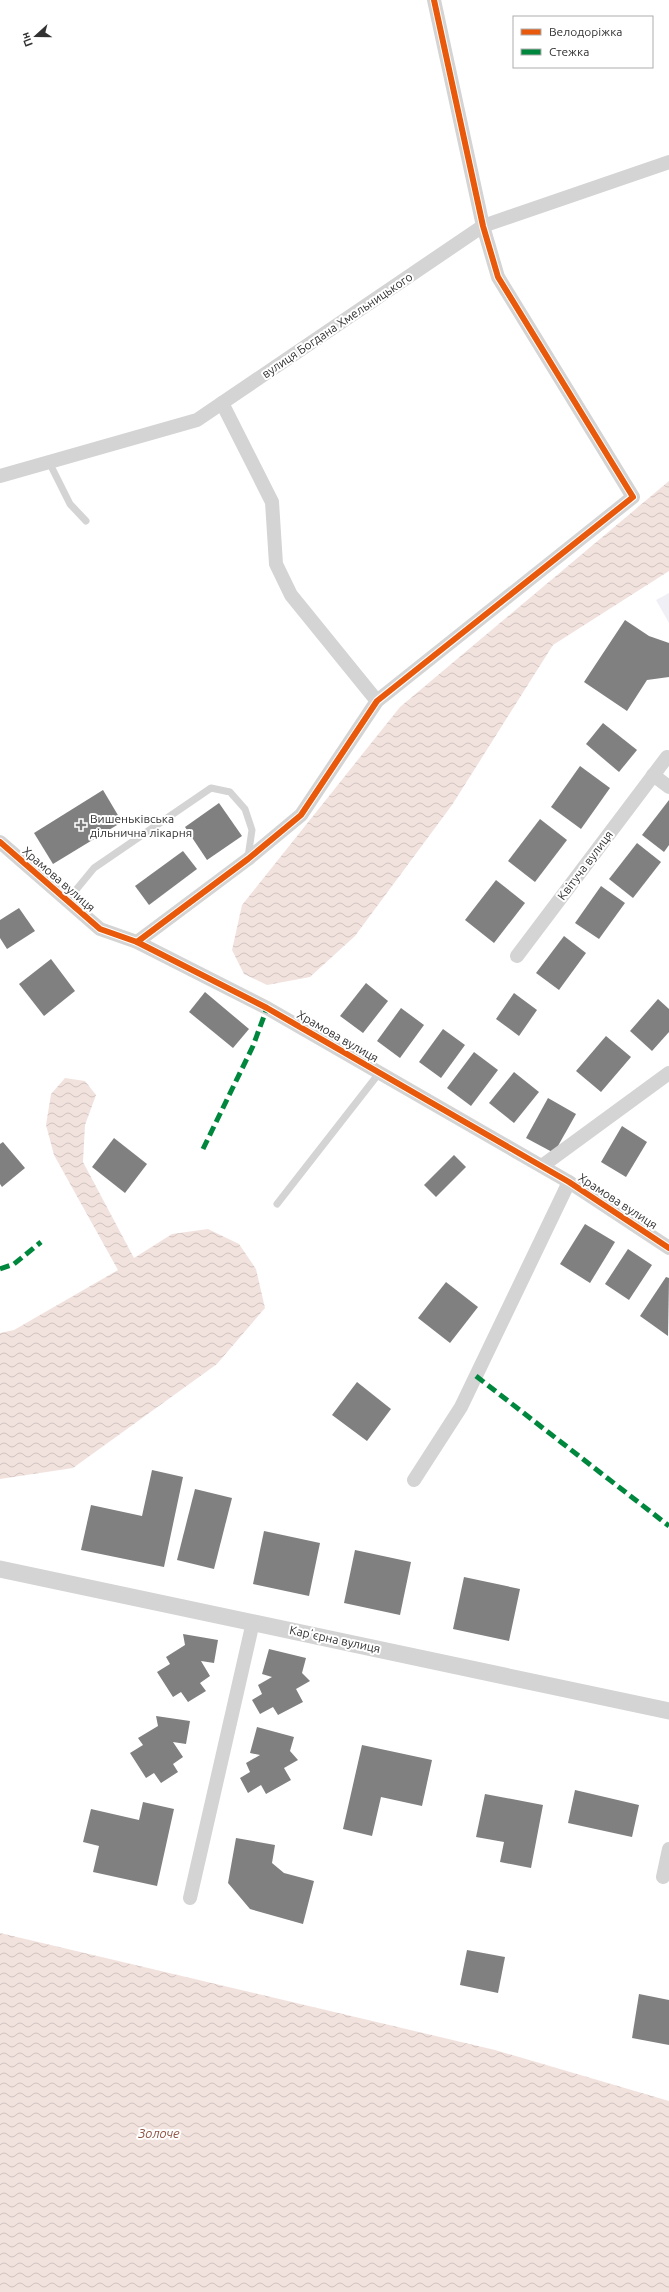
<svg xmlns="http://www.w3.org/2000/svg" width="669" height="2292" font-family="Ubuntu,sans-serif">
	<defs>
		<pattern id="water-waves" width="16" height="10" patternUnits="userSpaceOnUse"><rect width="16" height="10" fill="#f2e2de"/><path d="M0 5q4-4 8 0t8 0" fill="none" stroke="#d0c2bf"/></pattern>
	</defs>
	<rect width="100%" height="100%" fill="#fff"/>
	<!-- green -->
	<polygon fill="#f1eff6" points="669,593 669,623 656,600"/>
	<!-- water -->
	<g fill="url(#water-waves)">
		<polygon points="669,481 669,571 553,645 452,805 355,936 310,977 267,985 244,974 232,950 242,905 400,707"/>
		<polygon points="65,1078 85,1081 96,1095 85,1125 83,1162 134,1258 172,1234 208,1229 239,1244 256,1269 265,1308 217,1364 73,1468 0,1479 0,1333 14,1330 118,1270 54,1155 46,1125 51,1094"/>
		<polygon points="0,1933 495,2050 669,2101 669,2292 0,2292"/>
	</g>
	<!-- building -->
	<g fill="#808080">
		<polygon points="625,620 649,636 669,643 669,677 647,680 627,711 584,682"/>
		<polygon points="603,723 637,750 619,772 586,744"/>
		<polygon points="580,766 610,788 581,829 551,807"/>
		<polygon points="103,790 122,822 53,864 34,833"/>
		<polygon points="669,800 669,845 664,852 642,835"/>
		<polygon points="219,803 242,836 207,860 185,827"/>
		<polygon points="540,819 567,840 535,882 508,861"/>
		<polygon points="637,843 661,862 633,898 609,879"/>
		<polygon points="183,851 197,869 149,905 135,886"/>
		<polygon points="496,880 525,903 494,943 465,920"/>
		<polygon points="601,886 625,903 599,939 575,923"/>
		<polygon points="19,908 35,931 7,949 0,938 0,920"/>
		<polygon points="564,936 586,953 559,990 536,973"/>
		<polygon points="51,959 75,991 44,1016 19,984"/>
		<polygon points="366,983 388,1001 363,1033 340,1016"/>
		<polygon points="205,992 249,1029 233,1048 189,1012"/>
		<polygon points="514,993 537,1010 519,1036 496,1019"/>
		<polygon points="658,999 669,1009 669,1032 652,1051 630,1031"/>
		<polygon points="401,1008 424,1025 400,1058 377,1041"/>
		<polygon points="443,1029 465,1045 441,1078 419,1062"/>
		<polygon points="606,1036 631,1057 601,1092 576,1071"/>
		<polygon points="474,1052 498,1070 471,1106 447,1088"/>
		<polygon points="514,1072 539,1092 514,1123 489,1103"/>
		<polygon points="548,1098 576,1114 554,1153 526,1138"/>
		<polygon points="622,1126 647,1142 626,1177 601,1162"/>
		<polygon points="114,1138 147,1164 125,1193 92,1167"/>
		<polygon points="3,1142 25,1168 2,1187 0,1184 0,1144"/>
		<polygon points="454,1155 466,1167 436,1197 424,1185"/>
		<polygon points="585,1224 615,1242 590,1283 560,1264"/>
		<polygon points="628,1249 652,1265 629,1300 605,1284"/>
		<polygon points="666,1277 669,1278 668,1336 640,1316"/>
		<polygon points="446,1282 478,1307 450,1343 418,1318"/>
		<polygon points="357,1382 391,1409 367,1441 332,1415"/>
		<polygon points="152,1470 183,1477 164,1567 81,1550 91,1505 142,1516"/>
		<polygon points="195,1489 232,1498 214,1569 177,1560"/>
		<polygon points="264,1531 320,1543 309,1596 253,1584"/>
		<polygon points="355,1550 411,1562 400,1615 344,1603"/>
		<polygon points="464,1577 520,1589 509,1641 453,1629"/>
		<polygon points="183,1634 218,1640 214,1663 201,1661 210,1676 200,1683 206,1691 188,1702 181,1692 173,1697 157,1672 170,1664 166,1657 185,1645"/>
		<polygon points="269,1649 306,1658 302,1673 310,1681 296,1689 303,1702 278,1715 273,1707 260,1714 252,1700 262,1694 258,1685 272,1677 262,1674"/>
		<polygon points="156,1716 190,1721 186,1744 173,1742 183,1757 173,1764 178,1772 161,1783 154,1773 146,1778 130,1753 143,1745 138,1738 158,1726"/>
		<polygon points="257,1727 294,1737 290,1751 298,1760 284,1768 291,1780 266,1794 261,1785 248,1793 240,1778 250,1772 246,1763 260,1755 250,1753"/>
		<polygon points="362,1745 432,1760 422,1806 381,1797 372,1836 343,1829"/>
		<polygon points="575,1790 639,1805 632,1837 568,1823"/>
		<polygon points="485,1794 543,1805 531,1868 500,1862 504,1842 476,1837"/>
		<polygon points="143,1802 174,1809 157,1886 93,1872 99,1846 83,1842 91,1809 139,1820"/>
		<polygon points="236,1838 275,1845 272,1863 284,1873 314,1881 303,1924 250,1909 228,1883"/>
		<polygon points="467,1950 505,1957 498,1993 460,1985"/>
		<polygon points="639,1994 669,2000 669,2045 632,2038"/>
	</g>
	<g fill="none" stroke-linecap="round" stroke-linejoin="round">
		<!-- service -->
		<g stroke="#d4d4d4" stroke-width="7">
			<polyline points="49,462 70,504 86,521"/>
			<polyline points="66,902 94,868 211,788 230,792 245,809 252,830 248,857"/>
			<polyline points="277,1204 380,1072"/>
		</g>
		<!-- minor -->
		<g stroke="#d4d4d4" stroke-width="14">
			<polyline points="222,403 272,502 276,564 291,595 377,701"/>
			<polyline points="0,476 197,420 483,226 669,162"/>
			<polyline points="653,775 669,787"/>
			<polyline points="0,842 100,929 137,942 267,1008 569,1182 669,1248"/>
			<polyline points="137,942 248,859 301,815 377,701 633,497 498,277 483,226 434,0"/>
			<polyline points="517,956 667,757"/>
			<polyline points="542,1166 669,1073"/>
			<polyline points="414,1480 461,1407 569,1182"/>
			<polyline points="663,1877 669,1849"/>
			<polyline points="190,1898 253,1622"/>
		</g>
		<!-- tertiary -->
		<polyline stroke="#d4d4d4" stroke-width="17" points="0,1569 669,1711"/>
		<!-- quiet -->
		<g stroke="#00873e" stroke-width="5" stroke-dasharray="10 5" stroke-linecap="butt">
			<polyline points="203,1149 253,1046 267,1008"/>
			<polyline points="0,1269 14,1264 41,1242"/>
			<polyline points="476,1376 669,1526"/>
		</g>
		<defs>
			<g id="cycleway">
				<polyline points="0,842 100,929 137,942 267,1008 569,1182 669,1248"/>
				<polyline points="137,942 248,859 301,815 377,701 633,497 498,277 483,226 434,0"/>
			</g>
		</defs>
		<!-- cycleway casing -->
		<use href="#cycleway" stroke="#fff" stroke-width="8"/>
		<!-- cycleway -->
		<use href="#cycleway" stroke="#e8590c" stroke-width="6"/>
	</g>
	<!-- markers -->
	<path fill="#7a7a7a" stroke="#fff" stroke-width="1.5" d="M79 819h4v4h4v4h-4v4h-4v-4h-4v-4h4z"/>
	<g text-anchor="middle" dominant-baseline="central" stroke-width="4" stroke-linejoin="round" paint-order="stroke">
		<!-- street labels -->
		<g font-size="12" fill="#323232" stroke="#fff">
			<text transform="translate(337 325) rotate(-34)">вулиця Богдана Хмельницького</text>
			<text transform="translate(585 865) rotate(-53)">Квітуча вулиця</text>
			<text transform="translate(59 879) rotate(41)">Храмова вулиця</text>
			<text transform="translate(338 1036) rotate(30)">Храмова вулиця</text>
			<text transform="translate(618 1201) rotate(33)">Храмова вулиця</text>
			<text transform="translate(335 1639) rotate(12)">Карʼєрна вулиця</text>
		</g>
		<!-- poi labels -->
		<g font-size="12" fill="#323232" stroke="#fff" text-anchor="start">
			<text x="90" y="818">Вишеньківська<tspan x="90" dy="14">дільнична лікарня</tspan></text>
		</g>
		<!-- water labels -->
		<g font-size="13" font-style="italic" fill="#915544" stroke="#fff">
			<text x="159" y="2133">Золоче</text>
		</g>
	</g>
	<!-- legend -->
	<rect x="513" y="16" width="140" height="52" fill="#ffffff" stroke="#adadad"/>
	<rect x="521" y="29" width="20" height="6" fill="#e8590c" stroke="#adadad"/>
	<text x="549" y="36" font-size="12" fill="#323232">Велодоріжка</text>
	<rect x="521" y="49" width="20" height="6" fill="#00873e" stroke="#adadad"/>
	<text x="549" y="56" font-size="12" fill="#323232">Стежка</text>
	<!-- north arrow -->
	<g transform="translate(36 36) rotate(249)" stroke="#ffffff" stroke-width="3" paint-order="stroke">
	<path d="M0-3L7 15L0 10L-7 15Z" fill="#323232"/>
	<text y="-6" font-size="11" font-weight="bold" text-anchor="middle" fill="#323232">Пн</text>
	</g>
</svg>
